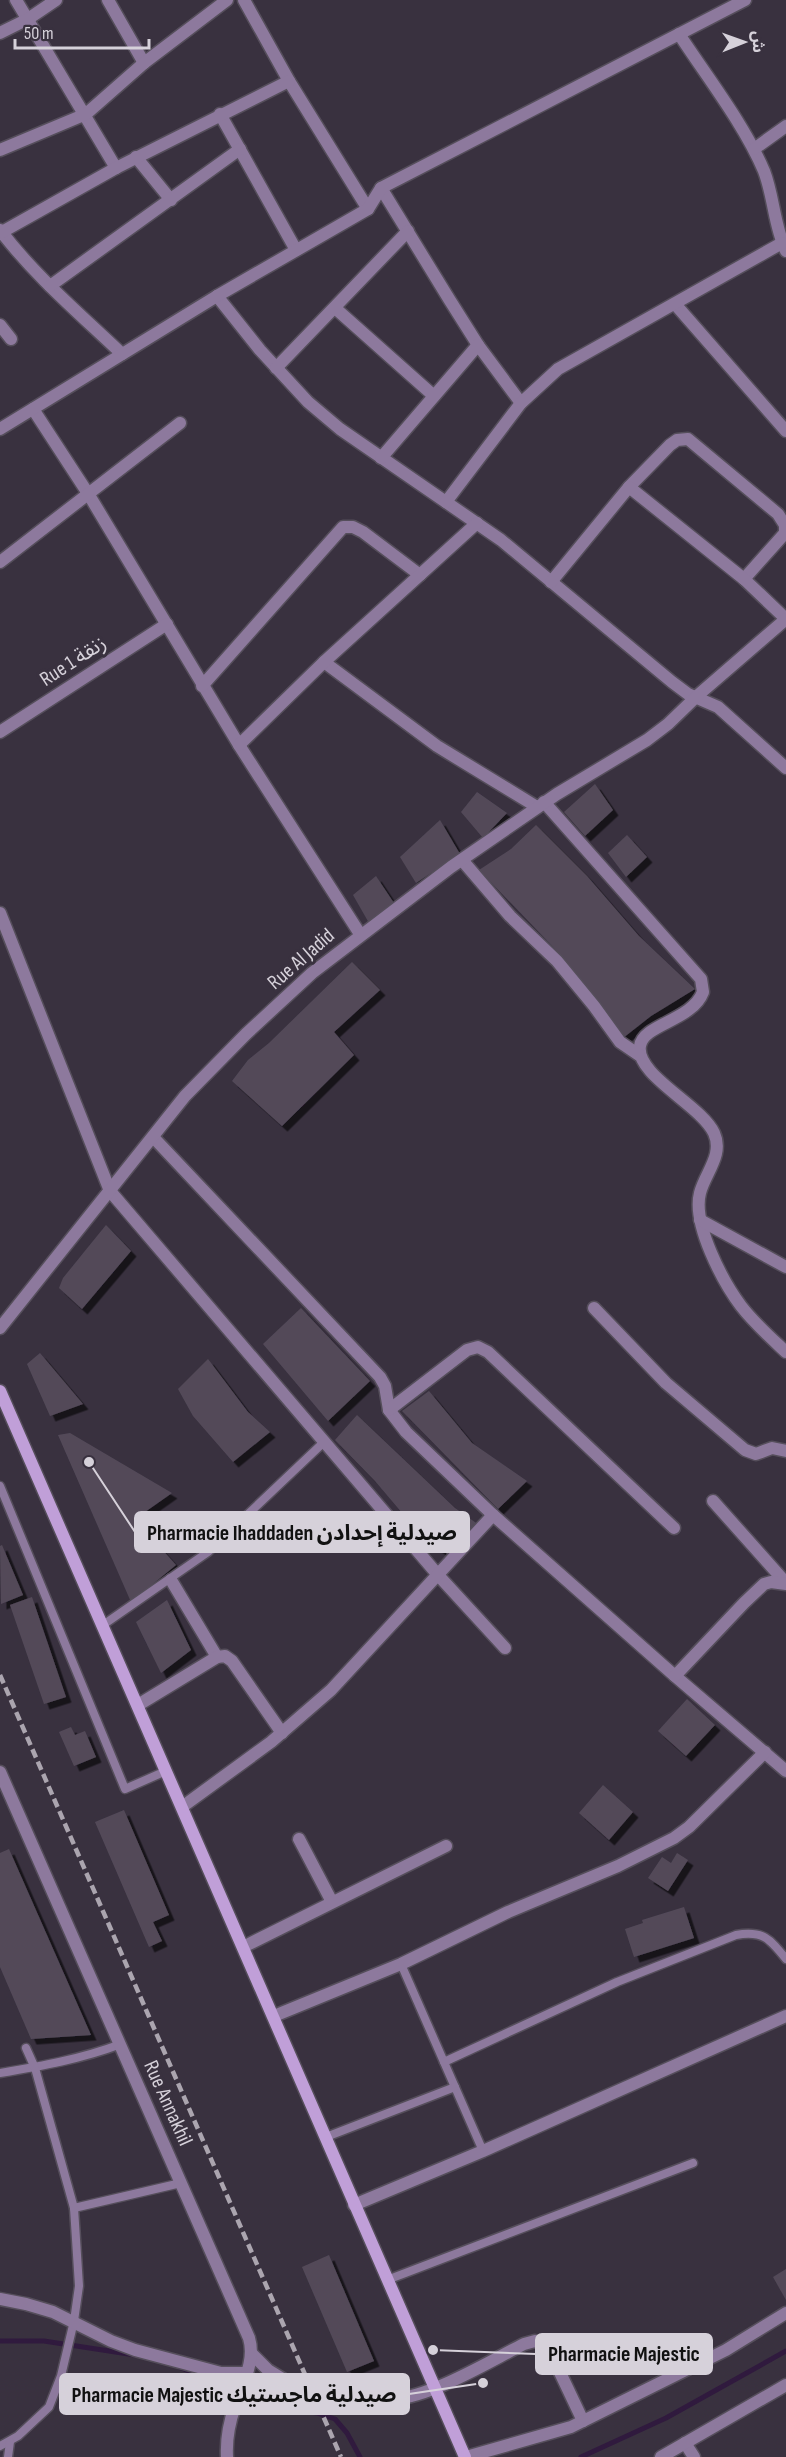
<svg xmlns="http://www.w3.org/2000/svg" width="786" height="2457" font-family="'Sofia Sans Condensed','Noto Sans Arabic',sans-serif">
	<defs>
		<filter id="shadow"><feDropShadow dx="5.5" dy="5.5" stdDeviation="0" flood-color="#0009"/></filter>
	</defs>
	<rect width="100%" height="100%" fill="#39313f"/>
	<g fill="none" stroke-linecap="round" stroke-linejoin="round">
		<!-- stream -->
		<g stroke="#301a3e" stroke-width="5">
			<polyline points="0,2341 44,2341 135,2355"/>
			<polyline points="179,2367 275,2407 317,2413 335,2419 347,2433 360,2457"/>
			<polyline points="581,2457 666,2418 786,2351"/>
		</g>
	</g>
	<!-- building -->
	<g fill="#534a59" filter="url(#shadow)">
		<polygon points="595,784 613,810 585,836 564,812"/>
		<polygon points="477,792 507,813 483,838 461,812"/>
		<polygon points="440,820 460,854 416,883 400,857"/>
		<polygon points="536,825 587,876 639,936 695,989 651,1016 623,1038 609,1015 558,952 479,870 511,849"/>
		<polygon points="627,835 647,857 626,877 608,853"/>
		<polygon points="376,876 396,906 369,923 353,895"/>
		<polygon points="352,962 380,990 334,1032 354,1055 282,1126 232,1081 248,1060 269,1043"/>
		<polygon points="106,1225 131,1251 82,1309 59,1288 63,1278"/>
		<polygon points="301,1308 370,1381 328,1421 263,1344"/>
		<polygon points="40,1353 83,1404 50,1416 27,1364"/>
		<polygon points="208,1359 248,1412 270,1432 233,1462 193,1416 178,1389"/>
		<polygon points="429,1391 472,1443 527,1481 498,1509 402,1411"/>
		<polygon points="357,1415 455,1508 479,1525 449,1555 425,1540 375,1481 335,1440"/>
		<polygon points="70,1433 172,1493 135,1519 176,1565 131,1602 58,1435"/>
		<polygon points="2,1545 23,1595 1,1604 0,1546"/>
		<polygon points="32,1597 66,1697 44,1704 10,1605"/>
		<polygon points="167,1600 191,1650 161,1673 136,1622"/>
		<polygon points="687,1699 715,1725 686,1756 658,1731"/>
		<polygon points="71,1727 75,1735 85,1731 96,1757 74,1766 59,1732"/>
		<polygon points="603,1785 633,1812 609,1840 579,1813"/>
		<polygon points="124,1810 169,1915 153,1922 162,1941 149,1947 95,1822"/>
		<polygon points="9,1849 91,2035 31,2039 0,1967 0,1853"/>
		<polygon points="677,1853 688,1860 668,1891 648,1878 662,1857 671,1863"/>
		<polygon points="684,1907 694,1938 634,1957 625,1929 643,1923 642,1920"/>
		<polygon points="329,2255 374,2361 347,2372 302,2267"/>
		<polygon points="786,2269 786,2300 773,2277"/>
	</g>
	<g fill="none" stroke-linecap="round" stroke-linejoin="round">
		<!-- minor-tunnel -->
		<polyline stroke="#514956" stroke-width="12" stroke-dasharray="12 6" stroke-linecap="butt" points="286,2381 335,2394"/>
		<defs>
			<g id="service">
				<polyline points="0,1486 125,1789 166,1771"/>
				<polyline points="103,1625 208,1552 324,1442"/>
				<polyline points="401,1964 483,2151"/>
				<path d="M 444,2062 L 617,1982 L 736,1935 C 763,1930 770,1939 786,1959"/>
				<path d="M 0,2073 C 42,2066 81,2059 121,2044"/>
				<polyline points="326,2137 455,2087"/>
				<polyline points="74,2208 181,2183"/>
				<polyline points="387,2280 693,2163"/>
				<polyline points="0,2446 18,2436 49,2407 61,2376 74,2321 79,2286 74,2208 35,2068 26,2048"/>
				<polyline points="8,2457 10,2442"/>
			</g>
			<g id="minor">
				<polyline points="16,0 116,168"/>
				<polyline points="108,0 144,63"/>
				<polyline points="244,0 289,81 368,209"/>
				<polyline points="0,33 28,19 56,0"/>
				<path d="M 679,34 C 707,77 744,124 764,171 C 774,197 774,226 786,251"/>
				<polyline points="220,114 296,250"/>
				<polyline points="754,149 786,126"/>
				<polyline points="0,150 86,114 144,63 227,0"/>
				<polyline points="136,157 171,200"/>
				<polyline points="381,188 449,299 478,345 521,403"/>
				<path d="M 0,230 C 35,276 80,314 122,354"/>
				<polyline points="2,232 116,168 289,81"/>
				<polyline points="50,286 240,149"/>
				<polyline points="217,296 260,350 308,402 340,429 501,540 672,682 688,694 718,707 786,768"/>
				<polyline points="675,304 786,431"/>
				<polyline points="335,308 434,396"/>
				<polyline points="0,325 11,339"/>
				<polyline points="276,368 408,231"/>
				<polyline points="33,409 89,495 239,745 360,934"/>
				<polyline points="0,429 217,296 368,209 381,188 745,0"/>
				<polyline points="381,458 478,345"/>
				<polyline points="629,487 670,445 677,440 688,439 778,514 785,525 785,533 744,579"/>
				<polyline points="446,502 521,403 558,369 782,243"/>
				<polyline points="0,562 180,423"/>
				<polyline points="551,582 629,487 744,579 786,619"/>
				<polyline points="324,662 437,746 537,807"/>
				<polyline points="202,686 343,527 353,527 363,532 420,575"/>
				<polyline points="0,732 167,624"/>
				<polyline points="239,745 324,662 477,523"/>
				<path d="M 544,802 L 701,979 L 703,992 C 692,1021 643,1024 640,1046 C 635,1075 701,1105 714,1133 C 724,1155 705,1173 700,1193 C 692,1224 723,1282 741,1306 C 754,1323 771,1338 786,1352"/>
				<polyline points="462,860 510,916 557,961 594,1006 620,1042 639,1055"/>
				<polyline points="0,913 110,1191 438,1575 505,1648"/>
				<polyline points="153,1137 380,1377 385,1386 389,1410 406,1432 493,1515 675,1676 786,1771"/>
				<polyline points="700,1220 786,1267"/>
				<polyline points="594,1308 666,1383 745,1450 756,1454 772,1448 786,1451"/>
				<polyline points="0,1328 185,1096 246,1034 312,973 451,867 557,794 647,740 668,724 697,696 786,619"/>
				<polyline points="389,1410 467,1350 478,1347 488,1352 674,1528"/>
				<polyline points="713,1501 786,1583"/>
				<polyline points="171,1580 217,1657"/>
				<polyline points="675,1676 744,1603 764,1584 771,1582 786,1584"/>
				<polyline points="138,1705 217,1657 225,1656 232,1661 282,1733"/>
				<polyline points="182,1807 271,1742 331,1690 493,1515"/>
				<polyline points="299,1839 332,1902"/>
				<polyline points="243,1947 446,1846"/>
				<polyline points="274,2016 401,1964 508,1912 618,1866 674,1838 689,1827 765,1752"/>
				<polyline points="354,2205 483,2151 786,2016"/>
				<polyline points="0,2299 26,2304 53,2312 111,2341 135,2350 221,2373 247,2373"/>
				<polyline points="253,2355 268,2370 286,2381"/>
				<path d="M 335,2394 C 350,2396 366,2400 381,2400 C 424,2402 486,2363 524,2344 L 535,2341 L 547,2345 L 583,2421"/>
				<polyline points="685,2443 694,2457"/>
				<polyline points="466,2457 571,2427 726,2350 786,2313"/>
				<polyline points="661,2457 786,2385"/>
			</g>
			<path id="tertiary" d="M 0,1772 L 249,2338 C 256,2361 242,2384 235,2406 C 229,2423 226,2439 227,2457"/>
			<polyline id="secondary" points="0,1391 465,2457"/>
		</defs>
		<!-- service casing -->
		<use href="#service" stroke="#554e5b" stroke-width="11"/>
		<!-- minor casing -->
		<use href="#minor" stroke="#554e5b" stroke-width="15"/>
		<!-- tertiary casing -->
		<use href="#tertiary" stroke="#554e5b" stroke-width="15"/>
		<!-- secondary casing -->
		<use href="#secondary" stroke="#554e5b" stroke-width="15"/>
		<!-- service -->
		<use href="#service" stroke="#8d799d" stroke-width="8"/>
		<!-- minor -->
		<use href="#minor" stroke="#8d799d" stroke-width="12"/>
		<!-- tertiary -->
		<use href="#tertiary" stroke="#8d799d" stroke-width="12"/>
		<!-- secondary -->
		<use href="#secondary" stroke="#c09fd8" stroke-width="12"/>
		<!-- rail -->
		<polyline stroke="#aba5af" stroke-width="4.5" stroke-dasharray="9 4.5" stroke-linecap="butt" points="0,1675 341,2457"/>
	</g>
	<g text-anchor="middle" dominant-baseline="central" stroke-width="6" stroke-linejoin="round" paint-order="stroke">
		<!-- street labels -->
		<g font-size="21" fill="#d6d1da" stroke="#39313f">
			<text transform="translate(73 661) rotate(-33)">Rue 1 زنقة</text>
			<text transform="translate(301 959) rotate(-41)">Rue Al Jadid</text>
			<text transform="translate(168 2103) rotate(66)">Rue Annakhil</text>
		</g>
	</g>
	<!-- callouts -->
	<path fill="none" stroke="#d6d1da" stroke-width="2" d="M89 1462L135 1532M433 2350L536 2354M483 2383L409 2394"/>
	<g fill="#d6d1da" stroke="#39313f" stroke-width="2">
		<circle cx="89" cy="1462" r="6"/>
		<circle cx="433" cy="2350" r="6"/>
		<circle cx="483" cy="2383" r="6"/>
	</g>
	<g fill="#d6d1da" stroke="#d6d1da" stroke-width="2">
		<rect x="135" y="1512" width="334" height="40" rx="6"/>
		<rect x="536" y="2334" width="176" height="40" rx="6"/>
		<rect x="60" y="2374" width="349" height="40" rx="6"/>
	</g>
	<g font-size="22" text-anchor="middle" font-weight="bold" fill="#111">
		<text x="302" y="1540">Pharmacie Ihaddaden صيدلية إحدادن</text>
		<text x="624" y="2361">Pharmacie Majestic</text>
		<text x="234" y="2402">Pharmacie Majestic صيدلية ماجستيك</text>
	</g>
	<!-- north arrow -->
	<g transform="translate(744 42) rotate(89)" stroke="#39313f" stroke-width="4.5" paint-order="stroke">
	<path d="M0-4.5L10 22L0 15L-10 22Z" fill="#d6d1da"/>
	<text y="-9" font-size="16" font-weight="bold" text-anchor="middle" fill="#d6d1da">ش</text>
	</g>
	<!-- scale -->
	<path d="M15 39v9h134v-9" fill="none" stroke="#d6d1da" stroke-width="3"/>
	<text x="24" y="39" font-size="18" fill="#d6d1da" stroke="#39313f" stroke-width="4.5" paint-order="stroke">50 m</text>
</svg>
